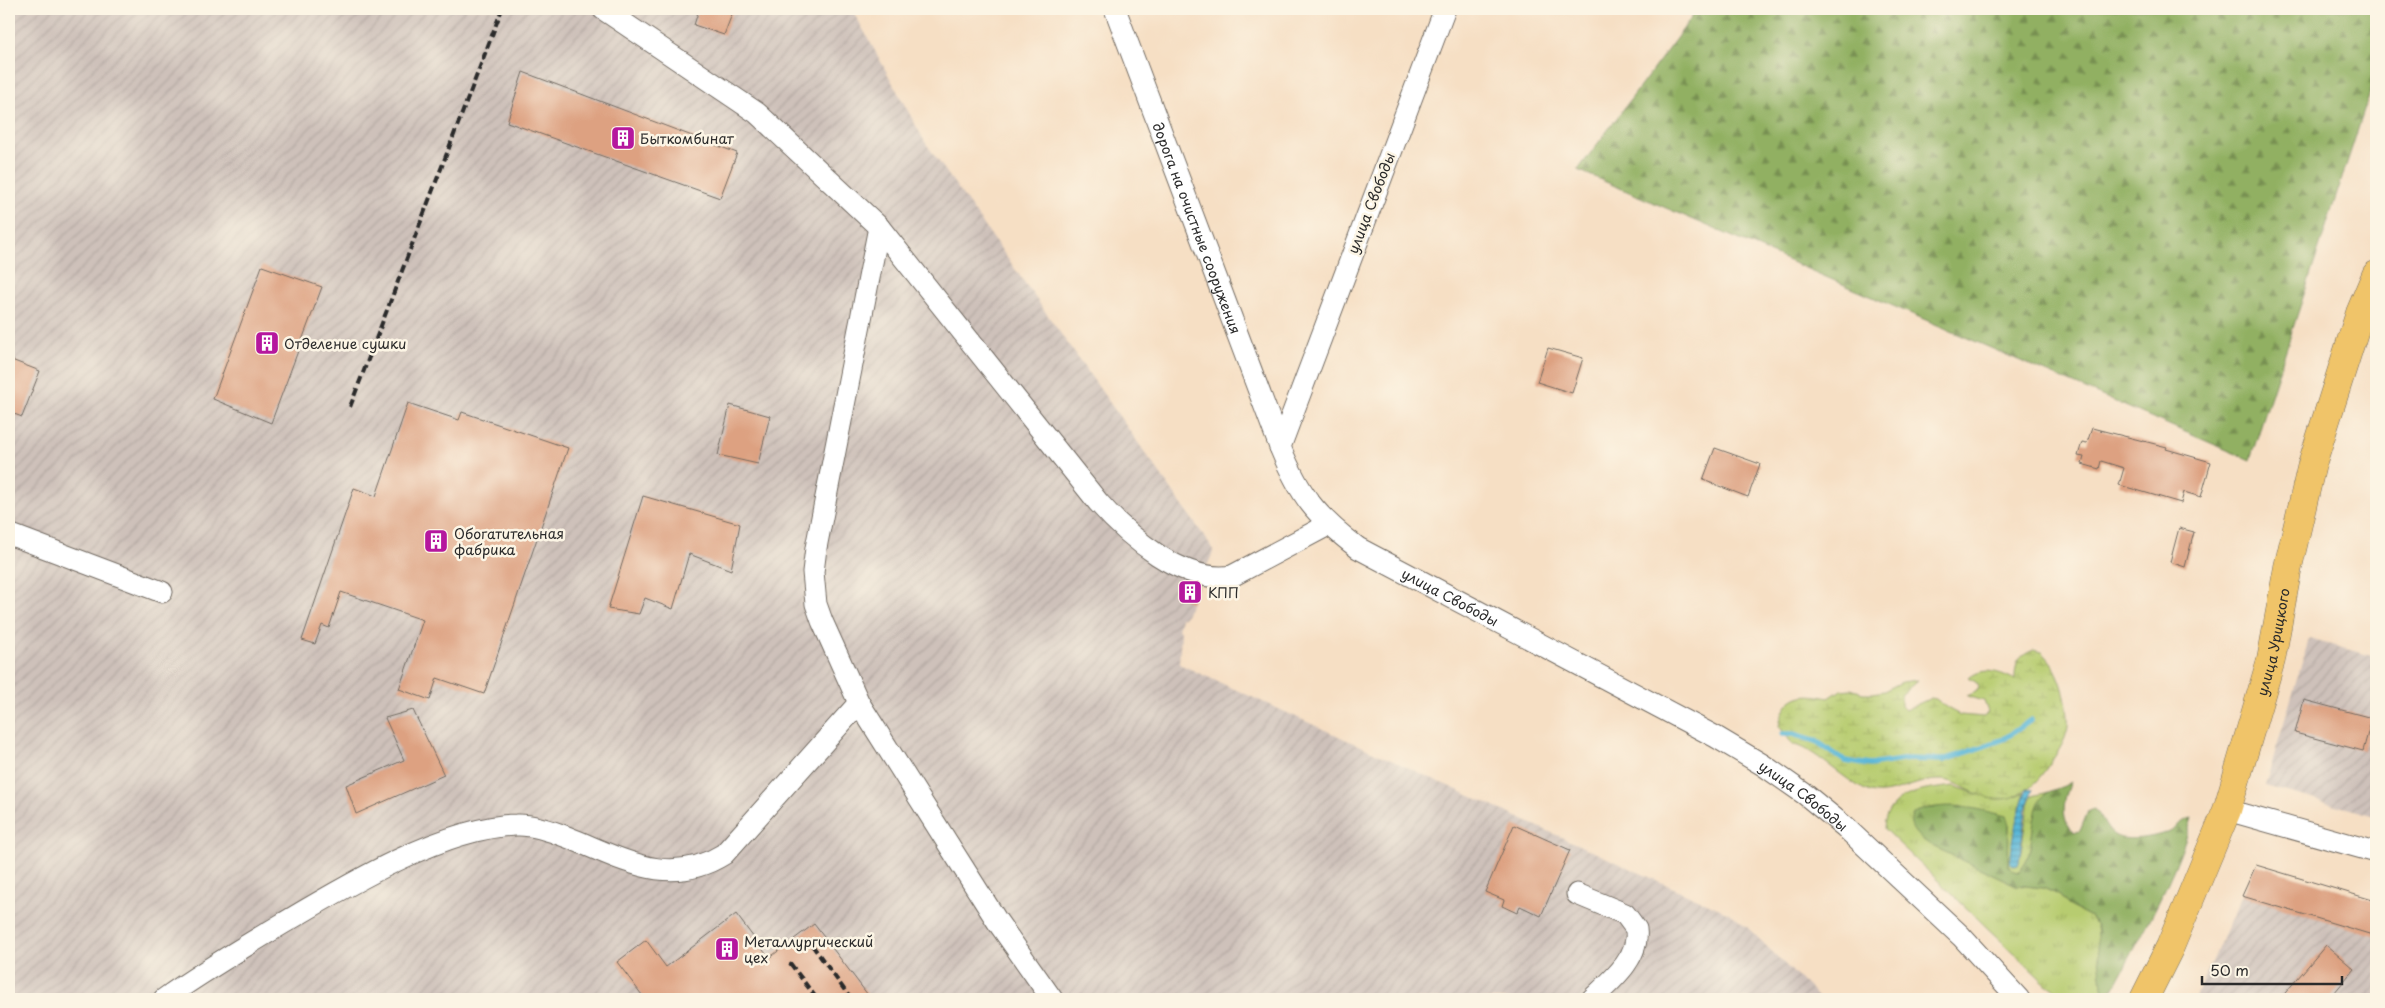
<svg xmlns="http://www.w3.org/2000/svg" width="2385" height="1008" font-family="'Playpen Sans',sans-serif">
	<defs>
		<pattern id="industrial-furrows" width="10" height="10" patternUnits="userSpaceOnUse" patternTransform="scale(1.25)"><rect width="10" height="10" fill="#cec1ba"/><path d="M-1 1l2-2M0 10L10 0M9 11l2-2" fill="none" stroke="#b1a6a0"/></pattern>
		<pattern id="grass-tufts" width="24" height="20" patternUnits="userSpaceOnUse" patternTransform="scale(1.25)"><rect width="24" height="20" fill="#b7cc6f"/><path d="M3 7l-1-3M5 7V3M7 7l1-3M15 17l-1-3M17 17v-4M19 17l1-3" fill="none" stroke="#9eaf60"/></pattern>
		<pattern id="forest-firs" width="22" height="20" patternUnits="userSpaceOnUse" patternTransform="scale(1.25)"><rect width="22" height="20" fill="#91b062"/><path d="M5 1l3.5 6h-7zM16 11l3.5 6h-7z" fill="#778f51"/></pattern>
		<pattern id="wetland-marsh" width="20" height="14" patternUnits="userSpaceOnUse" patternTransform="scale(1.25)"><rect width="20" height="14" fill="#b7cc6f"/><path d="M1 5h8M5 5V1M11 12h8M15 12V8" fill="none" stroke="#9eaf60"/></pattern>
		<pattern id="water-rules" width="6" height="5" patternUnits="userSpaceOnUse" patternTransform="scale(1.25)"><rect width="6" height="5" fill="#5ab7d8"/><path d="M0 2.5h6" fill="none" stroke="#4b95af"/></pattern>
	</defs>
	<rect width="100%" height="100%" fill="#fcf5e5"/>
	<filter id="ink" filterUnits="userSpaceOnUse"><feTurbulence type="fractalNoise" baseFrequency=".02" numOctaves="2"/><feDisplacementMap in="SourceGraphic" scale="10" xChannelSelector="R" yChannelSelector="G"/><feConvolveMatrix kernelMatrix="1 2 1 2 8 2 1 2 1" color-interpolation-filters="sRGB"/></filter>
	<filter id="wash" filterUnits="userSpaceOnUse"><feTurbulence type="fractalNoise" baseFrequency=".0096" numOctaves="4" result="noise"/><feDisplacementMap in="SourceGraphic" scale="20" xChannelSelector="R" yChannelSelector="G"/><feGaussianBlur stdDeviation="1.12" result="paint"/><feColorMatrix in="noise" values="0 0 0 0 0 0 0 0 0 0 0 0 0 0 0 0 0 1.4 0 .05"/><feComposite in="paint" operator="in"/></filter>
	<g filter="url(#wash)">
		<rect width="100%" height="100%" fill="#f6dfc4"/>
		<!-- industrial -->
		<g fill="url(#industrial-furrows)">
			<polygon points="9,9 852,9 925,142 1214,550 1185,617 1181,618 1178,629 1181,633 1179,664 1731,914 1748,928 1820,999 9,999"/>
			<polygon points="2309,639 2376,657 2376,816 2265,786"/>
			<polygon points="2256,865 2376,901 2376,999 2194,999"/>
		</g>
		<!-- grass -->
		<path fill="url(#grass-tufts)" stroke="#717c4d" d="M 1954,786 L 1977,794 L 2016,796 L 2025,792 C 2017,814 2018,835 2020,857 L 2029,801 L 2032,796 L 2049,792 C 2025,809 2040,856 2018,872 L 2012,870 L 2008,866 L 2009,824 L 1999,814 L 1988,813 L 1954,855 L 2016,885 L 2043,888 L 2059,895 L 2068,905 L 2091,917 L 2096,926 L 2100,955 L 2110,992 L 2114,987 L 2108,999 L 2069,999 L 2046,984 L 1884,829 C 1885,792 1924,790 1954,786 Z"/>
		<!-- forest -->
		<g fill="url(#forest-firs)" stroke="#5e6e46">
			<polygon points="1698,9 2376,9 2376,74 2250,460 1578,170"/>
			<path d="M 2071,782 C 2064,798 2059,819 2074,832 L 2080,831 L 2088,811 L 2094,809 C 2103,816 2105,831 2116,836 C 2128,842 2161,837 2173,829 C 2180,824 2183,820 2192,818 C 2175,878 2143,932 2114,987 L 2105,993 L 2102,987 L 2096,926 L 2091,917 L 2068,905 L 2059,895 L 2043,888 L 2016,885 L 1932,846 C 1920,838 1905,829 1913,813 C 1947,800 1972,808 2006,816 L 2009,824 L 2008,866 L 2012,870 L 2018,872 C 2036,859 2029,817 2041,799 C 2047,789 2062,789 2071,782 Z"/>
		</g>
		<!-- wetland -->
		<path fill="url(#wetland-marsh)" stroke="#717c4d" d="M 2034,650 L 2042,652 C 2059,667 2067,696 2068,718 C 2070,736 2058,752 2048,766 C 2031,792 2006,809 1975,793 C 1961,787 1953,779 1937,780 C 1916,780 1889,798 1870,792 C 1849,785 1809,744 1793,745 L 1779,726 C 1785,696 1801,691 1829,698 L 1841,690 L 1851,689 L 1863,693 L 1873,693 L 1884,691 L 1902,682 L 1918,680 L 1901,695 L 1901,706 L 1905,710 L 1931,698 L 1936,699 L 1947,708 L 1960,715 L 1984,717 L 1988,712 L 1984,701 L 1967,696 L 1976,692 L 1978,687 L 1977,683 L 1969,678 C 1983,666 2000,672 2015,680 C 2015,663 2018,656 2034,650 Z"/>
		<!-- water -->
		<path fill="url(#water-rules)" stroke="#427182" d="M 2028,789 L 2033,789 L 2026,809 L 2019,862 L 2018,865 L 2014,866 L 2010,864 C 2010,854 2021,795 2028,789 Z"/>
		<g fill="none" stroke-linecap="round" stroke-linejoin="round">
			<!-- stream -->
			<polyline stroke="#5ab7d8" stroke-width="5.5" points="1783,734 1793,734 1816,741 1845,761 1870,765 1908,759 1943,760 1956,756 2004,739 2031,720"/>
		</g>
		<g id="blocks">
			<!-- building -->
			<g fill="#dda181">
				<polygon points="699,9 734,9 724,35 694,25"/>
				<polygon points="523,72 737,153 720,198 507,122"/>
				<polygon points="262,266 322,287 271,423 213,399"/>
				<polygon points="1548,348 1583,358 1572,393 1537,382"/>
				<polygon points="9,359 40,371 22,417 9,412"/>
				<polygon points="408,403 459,420 462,412 568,448 484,694 437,678 430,700 399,689 423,620 341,592 329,628 322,625 315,644 302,640 354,488 376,496"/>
				<polygon points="730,405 770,416 758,464 718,455"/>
				<polygon points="2092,428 2167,447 2166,449 2211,462 2201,497 2184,492 2181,503 2119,485 2124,468 2101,461 2099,469 2082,464 2084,457 2078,456 2082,442 2087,443"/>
				<polygon points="1715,448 1760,464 1748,497 1703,480"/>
				<polygon points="643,496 740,524 731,570 689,554 673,609 645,598 639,614 608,609"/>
				<polygon points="2179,528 2194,532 2185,567 2170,562"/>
				<polygon points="1188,582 1198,586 1191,602 1181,598"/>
				<polygon points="2304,700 2372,718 2363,751 2295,733"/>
				<polygon points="413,710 444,775 356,814 346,785 404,760 385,718"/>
				<polygon points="1514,825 1570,850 1541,916 1520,906 1517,913 1502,906 1504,900 1485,892"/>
				<polygon points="2256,865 2376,901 2376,936 2242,896"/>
				<polygon points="736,914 769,958 814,924 871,999 645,999 617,962 646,940 666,967"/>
				<polygon points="2326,945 2354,969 2329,999 2280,999"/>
			</g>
		</g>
	</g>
	<g filter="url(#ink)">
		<use href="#blocks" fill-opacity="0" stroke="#726a61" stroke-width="1"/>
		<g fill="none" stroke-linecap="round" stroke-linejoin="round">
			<defs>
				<g id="minor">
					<path d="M 603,9 L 757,113 L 879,227 L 1098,502 C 1128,536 1182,584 1232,576 L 1328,525"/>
					<path id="s1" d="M 1115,9 L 1280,447"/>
					<path id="s2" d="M 1445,9 L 1280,447 C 1300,496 1316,516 1358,548 L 1716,737 L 1763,765 L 1806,795 L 1845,827 L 1961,936 L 2019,999"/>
					<polyline points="879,227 816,548 813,572 816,604 822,621 859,703 997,921 1052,999"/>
					<polyline points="9,534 162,592"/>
					<polyline points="2227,810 2376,852"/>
					<path d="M 1577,894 L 1625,914 L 1636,929 C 1640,958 1611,981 1592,999"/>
					<path d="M 164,999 C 202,972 242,948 282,924 C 344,887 443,827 516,825 C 533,824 552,831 567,837 C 621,858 668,889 724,854 L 859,703"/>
				</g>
				<g id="primary">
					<path id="s3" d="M 2144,999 L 2170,947 L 2227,810 L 2271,660 L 2288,567 L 2312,464 L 2360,313 L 2376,275"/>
				</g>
			</defs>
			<!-- minor casing -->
			<use href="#minor" stroke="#726a61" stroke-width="23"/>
			<!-- primary casing -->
			<use href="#primary" stroke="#726a61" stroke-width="29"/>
			<!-- minor -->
			<use href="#minor" stroke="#fff" stroke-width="21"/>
			<!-- primary -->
			<use href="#primary" stroke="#f0c469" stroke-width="28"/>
			<!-- rail -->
			<g stroke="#2b2b2b" stroke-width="4" stroke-dasharray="8 4" stroke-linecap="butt">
				<polyline points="350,407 502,9"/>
				<polyline points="812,945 851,999"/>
				<polyline points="790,963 817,999"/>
			</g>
		</g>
	</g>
	<!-- icons -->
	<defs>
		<symbol id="building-square" viewBox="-11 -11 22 22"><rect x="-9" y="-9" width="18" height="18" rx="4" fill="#b5179e" stroke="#fcf5e5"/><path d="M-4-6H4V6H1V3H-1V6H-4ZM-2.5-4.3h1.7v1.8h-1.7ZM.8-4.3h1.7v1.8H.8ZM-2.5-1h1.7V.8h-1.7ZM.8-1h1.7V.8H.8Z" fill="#fff"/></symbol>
	</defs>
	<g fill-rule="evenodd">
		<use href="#building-square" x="609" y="124" width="28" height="28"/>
		<use href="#building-square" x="253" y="329" width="28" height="28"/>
		<use href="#building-square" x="422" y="527" width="28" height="28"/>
		<use href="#building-square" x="1176" y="578" width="28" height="28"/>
		<use href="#building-square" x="713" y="935" width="28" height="28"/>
	</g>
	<g text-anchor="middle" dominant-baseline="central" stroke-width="5" stroke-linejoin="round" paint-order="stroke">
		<!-- poi labels -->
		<g font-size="14" fill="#2b2b2b" stroke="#fcf5e5" text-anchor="start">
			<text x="640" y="138">Быткомбинат</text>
			<text x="284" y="343">Отделение сушки</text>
			<text x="454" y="533">Обогатительная<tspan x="454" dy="16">фабрика</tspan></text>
			<text x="1208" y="592">КПП</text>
			<text x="744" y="941">Металлургический<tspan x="744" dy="16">цех</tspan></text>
		</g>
		<!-- street labels -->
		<g font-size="14" fill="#2b2b2b" stroke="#fcf5e5">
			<text transform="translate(1371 203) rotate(-69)">улица Свободы</text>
			<text stroke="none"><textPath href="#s1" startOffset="234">дорога на очистные сооружения</textPath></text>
			<text stroke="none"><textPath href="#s2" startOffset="702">улица Свободы</textPath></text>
			<text stroke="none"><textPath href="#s3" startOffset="381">улица Урицкого</textPath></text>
			<text stroke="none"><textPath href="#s2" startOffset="1108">улица Свободы</textPath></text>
		</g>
	</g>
	<!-- margin -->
	<rect width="2385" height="1008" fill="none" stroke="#fcf5e5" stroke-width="30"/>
	<!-- scale -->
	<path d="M2202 976v8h140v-8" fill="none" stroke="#2b2b2b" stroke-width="2.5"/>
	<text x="2210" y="976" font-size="15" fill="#2b2b2b" stroke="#fcf5e5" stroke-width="4" paint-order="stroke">50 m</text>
</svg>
